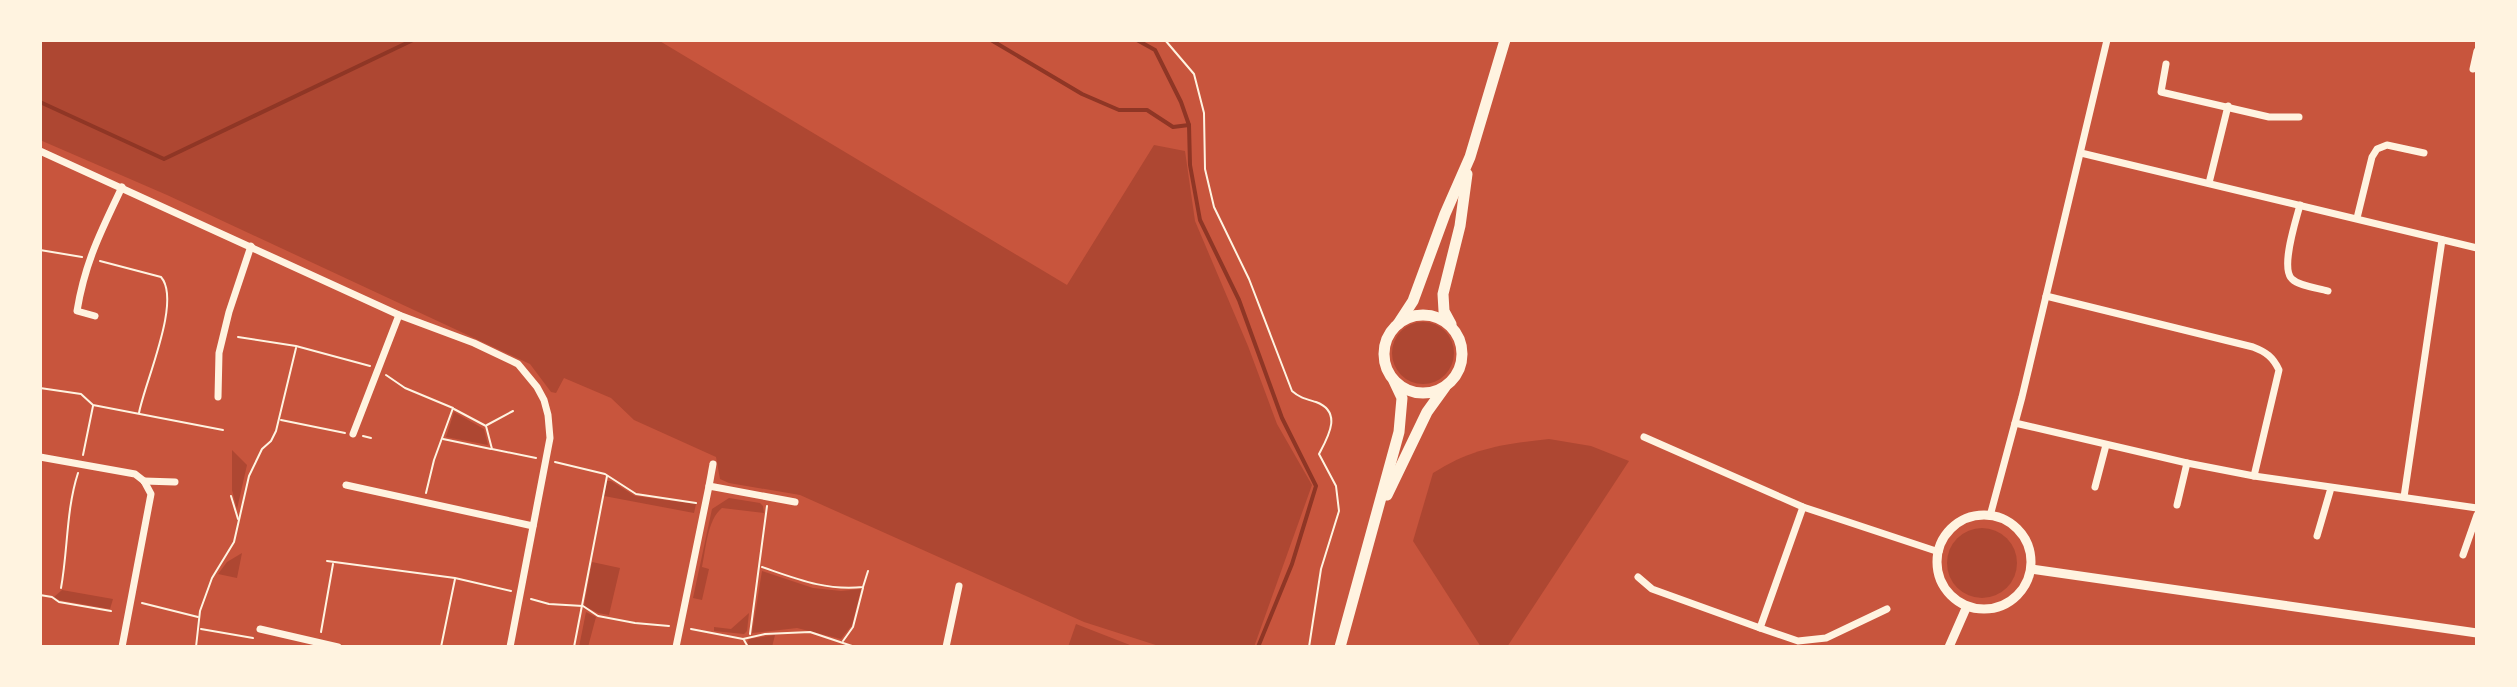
<svg xmlns="http://www.w3.org/2000/svg" width="2517" height="687" font-family="Inter,sans-serif">
	<rect width="100%" height="100%" fill="#c8553d"/>
	<!-- green -->
	<g fill="#ae4732">
		<polygon points="40,40 658,40 1067,285 1154,145 1185,151 1195,221 1248,346 1277,424 1312,485 1254,647 1162,647 1084,622 800,495 729,483 720,479 716,457 634,420 611,398 564,378 556,393 551,392 530,364 167,195 40,140"/>
		<circle cx="1423" cy="353" r="31"/>
		<polygon points="454,412 484,429 488,445 446,437"/>
		<path d="M 1549,439 L 1591,446 L 1629,461 L 1507,647 L 1481,647 L 1413,541 L 1433,473 C 1472,448 1503,444 1549,439 Z"/>
		<polygon points="232,450 247,465 237,509 232,490"/>
		<polygon points="607,481 611,481 635,496 696,504 694,513 604,496"/>
		<path d="M 729,498 L 760,503 L 763,506 L 764,513 L 722,508 C 707,520 706,549 702,567 L 709,569 L 702,600 L 693,598 L 712,509 Z"/>
		<circle cx="1982" cy="563" r="35"/>
		<polygon points="242,553 237,578 218,574 227,562"/>
		<polygon points="592,562 620,568 609,615 598,613 584,606"/>
		<polygon points="762,571 813,588 841,591 861,589 852,625 841,639 797,628 752,633"/>
		<polygon points="62,590 113,599 110,609 59,600 54,597"/>
		<polygon points="586,612 596,617 588,647 579,647"/>
		<polygon points="749,613 747,631 744,634 714,631 714,627 731,629"/>
		<polygon points="1076,624 1135,647 1068,647"/>
		<polygon points="775,635 772,647 750,647 747,643 749,639"/>
	</g>
	<g fill="none" stroke-linecap="round" stroke-linejoin="round">
		<!-- stream -->
		<g stroke="#8f3625" stroke-width="4">
			<polyline points="991,40 1082,94 1119,110 1147,110 1173,127 1189,125"/>
			<polyline points="1137,40 1155,50 1181,102 1189,125 1190,165 1200,220 1239,300 1282,418 1316,486 1292,564 1258,647"/>
			<polyline points="40,102 164,159 413,40"/>
		</g>
		<!-- path -->
		<g stroke="#fff3e0" stroke-width="2">
			<path d="M 1165,40 L 1194,74 L 1204,113 L 1205,169 L 1214,207 L 1249,279 L 1292,391 C 1300,398 1306,399 1316,402 C 1343,412 1328,437 1319,454 L 1336,486 L 1339,511 L 1321,569 L 1309,647"/>
			<polyline points="40,250 82,257"/>
			<path d="M 100,261 L 161,277 C 182,301 144,384 139,413"/>
			<polyline points="238,337 296,346 370,366"/>
			<polyline points="386,375 405,388 453,408 434,460 426,493"/>
			<polyline points="40,388 81,394 93,405 223,430"/>
			<polyline points="454,409 486,426 492,449 536,458"/>
			<polyline points="281,420 345,433"/>
			<polyline points="487,425 513,411"/>
			<polyline points="363,436 371,438"/>
			<polyline points="443,439 491,449"/>
			<polyline points="83,455 93,406"/>
			<polyline points="555,462 605,474 636,494 696,503"/>
			<polyline points="231,496 238,519"/>
			<polyline points="327,561 455,578 511,591"/>
			<path d="M 762,567 C 797,579 826,591 863,587 L 868,571"/>
			<path d="M 61,588 C 68,550 66,510 78,473"/>
			<polyline points="40,595 52,597 59,602 111,611"/>
			<polyline points="531,599 549,604 583,606 598,616 635,623 669,626"/>
			<polyline points="142,603 198,617"/>
			<polyline points="201,629 253,638"/>
			<polyline points="691,629 743,639 765,634 810,632 855,647"/>
			<polyline points="321,632 333,564"/>
			<polyline points="750,634 767,506"/>
			<polyline points="744,640 748,647"/>
			<polyline points="843,641 853,627 863,588"/>
			<polyline points="196,647 200,611 212,578 234,542 249,476 262,449 271,441 276,431 296,348"/>
			<polyline points="441,647 455,579"/>
			<polyline points="574,647 607,476"/>
		</g>
		<!-- minor -->
		<g stroke="#fff3e0" stroke-width="7">
			<polyline points="2166,64 2161,92 2269,117 2299,117"/>
			<polyline points="2473,69 2477,51"/>
			<polyline points="40,151 399,315 474,343 518,364 537,387 544,400 548,415 550,438 510,647"/>
			<polyline points="2081,153 2477,248"/>
			<polyline points="2209,183 2228,106"/>
			<path d="M 2300,205 C 2296,220 2280,268 2292,279 C 2299,286 2318,288 2328,291"/>
			<polyline points="2357,218 2372,157 2377,149 2387,145 2424,153"/>
			<path d="M 2046,296 L 2253,347 C 2266,352 2273,357 2279,370 L 2254,476"/>
			<path d="M 95,316 L 77,311 C 85,262 101,231 122,187"/>
			<polyline points="218,397 219,353 229,312 251,246"/>
			<polyline points="2015,423 2187,463 2254,476 2477,508"/>
			<polyline points="353,434 399,315"/>
			<polyline points="1644,437 1803,507 1939,552"/>
			<polyline points="40,457 135,474 144,481 151,494 122,647"/>
			<polyline points="144,481 175,482"/>
			<polyline points="346,485 533,526"/>
			<polyline points="709,486 713,464"/>
			<polyline points="2095,487 2106,445"/>
			<polyline points="2404,497 2442,240"/>
			<polyline points="2177,505 2187,463"/>
			<polyline points="1990,516 2022,397 2107,40"/>
			<polyline points="2317,536 2331,488"/>
			<polyline points="2463,555 2477,515"/>
			<polyline points="1638,577 1652,589 1760,628 1803,507"/>
			<polyline points="1760,628 1798,641 1826,638 1887,609"/>
			<polyline points="260,629 338,647"/>
			<polyline points="676,647 709,486 795,502"/>
			<polyline points="946,647 959,586"/>
		</g>
		<!-- tertiary -->
		<g stroke="#fff3e0" stroke-width="9">
			<circle cx="1984" cy="562" r="47"/>
			<polyline points="2031,569 2477,633"/>
			<polyline points="1949,647 1967,606"/>
		</g>
		<!-- primary -->
		<g stroke="#fff3e0" stroke-width="11">
			<circle cx="1423" cy="354" r="39"/>
			<polyline points="1398,324 1413,301 1445,214 1470,157 1505,40"/>
			<polyline points="1451,324 1444,311 1443,294 1460,226 1467,174"/>
			<polyline points="1387,495 1427,412 1445,387"/>
			<polyline points="1340,647 1399,432 1402,398 1394,381"/>
		</g>
	</g>
	<!-- border -->
	<rect width="2517" height="687" fill="none" stroke="#fff3e0" stroke-width="84"/>
</svg>
